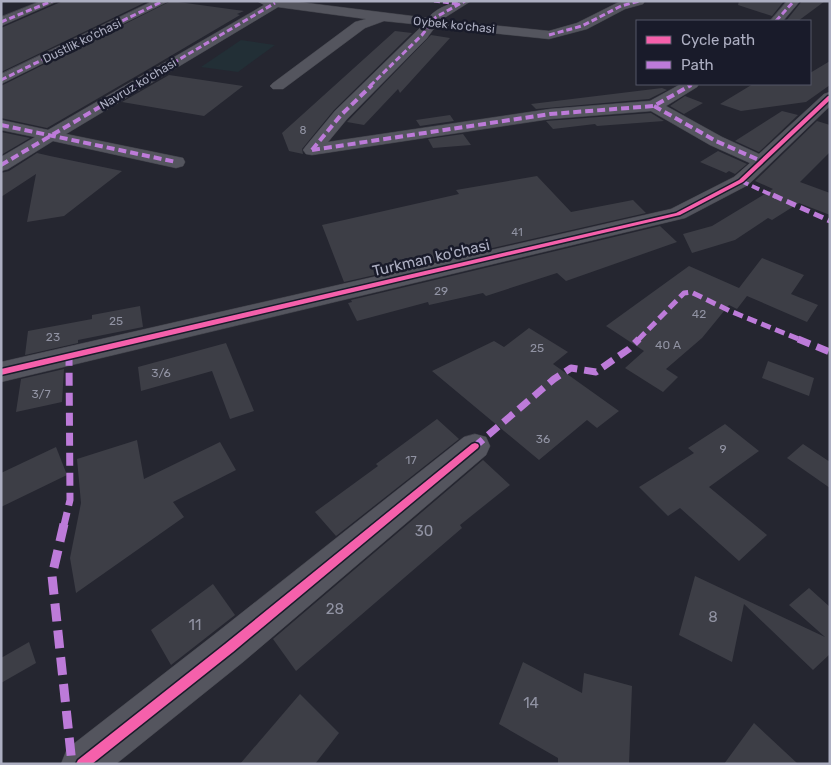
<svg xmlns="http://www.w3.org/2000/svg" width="831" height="765" font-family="Rubik,sans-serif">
	<rect width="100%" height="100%" fill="#252630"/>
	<!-- green -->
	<polygon fill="#222f36" points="241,40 275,45 238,72 201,67"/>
	<!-- building -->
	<g fill="#3d3e46">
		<polygon points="63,1 148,1 1,72 1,28"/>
		<polygon points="171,1 244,11 237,14 240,15 157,64 47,128 1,118 1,86"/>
		<polygon points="739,1 784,1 772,16 738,5"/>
		<polygon points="802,1 825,1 798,21 786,21"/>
		<polygon points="395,31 412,33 334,110 302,149 303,154 289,151 282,133"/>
		<polygon points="431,35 450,38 400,93 398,89 364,125 347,122"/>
		<polygon points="830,61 830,85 806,102 741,111 720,104 753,84 810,84 810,73"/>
		<polygon points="169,75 243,86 204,116 122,102"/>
		<polygon points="662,88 667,90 649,99 536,109 531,104"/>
		<polygon points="685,96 703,103 684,114 670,106"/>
		<polygon points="782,111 798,115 759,152 735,141"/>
		<polygon points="651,113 664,121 597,126 595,124 553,129 546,121"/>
		<polygon points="450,115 454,121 420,126 416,120"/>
		<polygon points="817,121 830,125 830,152 800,182 830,193 830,215 799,203 772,220 768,218 735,240 692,253 683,234 712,226 773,189 755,181"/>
		<polygon points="1,132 30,138 1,155"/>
		<polygon points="463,134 471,145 433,148 428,139"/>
		<polygon points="718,151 747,164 735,174 729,171 726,173 700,162"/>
		<polygon points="37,153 50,156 122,171 64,216 27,222 36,174 1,197 1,173 9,171"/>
		<polygon points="537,176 571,212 633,200 646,213 344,282 322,225 459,194 456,190"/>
		<polygon points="660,226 677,242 566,281 557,273 486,296 483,293 429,305 428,302 357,321 348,303 352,302 351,300"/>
		<polygon points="762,258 804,275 791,294 818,305 807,322 747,296 737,309 729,305 702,338 666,369 678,377 663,392 625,368 644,351 606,326 689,266 739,288"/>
		<polygon points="140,306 143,327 78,340 78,343 25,355 28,331 92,319 92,315"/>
		<polygon points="529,328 568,352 553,364 619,411 597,428 587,420 539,460 432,371 494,341 504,347"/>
		<polygon points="226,343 254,411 230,419 212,371 141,391 138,367"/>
		<polygon points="768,361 814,378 809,396 762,378"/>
		<polygon points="64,369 62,402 16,412 21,379"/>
		<polygon points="437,419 459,439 336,536 315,512 378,466 376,464"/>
		<polygon points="725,424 759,451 709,487 767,535 739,561 680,508 668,516 639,487 694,453 688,448"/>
		<polygon points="137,440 144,479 220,442 236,470 173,502 184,517 76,593 70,558 81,503 77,459"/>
		<polygon points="803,444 830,462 830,488 787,458"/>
		<polygon points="56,447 67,475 1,507 1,473"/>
		<polygon points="483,460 510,485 460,525 462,528 296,671 273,639"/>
		<polygon points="695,576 825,637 789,605 809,588 830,607 830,654 813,670 744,604 732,662 679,635"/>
		<polygon points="213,584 235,615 171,665 151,630"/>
		<polygon points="29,642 36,663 1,683 1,658"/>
		<polygon points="523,662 582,693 584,673 632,686 629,764 558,764 558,758 499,724"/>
		<polygon points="300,694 339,733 315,764 240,764"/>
		<polygon points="754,723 798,764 724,764"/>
	</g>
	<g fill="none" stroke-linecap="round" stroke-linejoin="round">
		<defs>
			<g id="minor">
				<polygon points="41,1 58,1 1,26 1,17"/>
				<polygon points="153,1 169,1 1,84 1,74"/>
				<path d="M 257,1 L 291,1 L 428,18 C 438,6 456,1 471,1 L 441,20 L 549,31 L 577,23 L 617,3 L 625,1 L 645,1 L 643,4 L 625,9 L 587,29 L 549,39 L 435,27 L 427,38 L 347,119 L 328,142 L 550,109 L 650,101 L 681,84 L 699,84 L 697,87 L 666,106 L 722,137 L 759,154 L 824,94 L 830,92 L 830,106 L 748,185 L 685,218 L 1,382 L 1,362 L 671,209 L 734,177 L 750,163 L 710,145 L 651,111 L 550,119 L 312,155 L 306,154 L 303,150 L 306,146 L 335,111 L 423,25 L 384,21 L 365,28 L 283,89 L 273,89 L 270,86 L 273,83 L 355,22 L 366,19 L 278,7 L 66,134 L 183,158 L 185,162 L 183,166 L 176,168 L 53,141 L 8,169 L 1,171 L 1,157 L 35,137 L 1,130 L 1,120 L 48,130 L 264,5 Z"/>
				<polygon points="787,1 800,1 783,21 770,21"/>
				<polygon points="475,434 486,437 490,446 486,455 243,662 116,764 61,764 67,749 215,634 464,437"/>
			</g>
		</defs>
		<!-- minor casing -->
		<use href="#minor" stroke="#404149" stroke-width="1"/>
		<!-- minor -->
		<use href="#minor" fill="#54555e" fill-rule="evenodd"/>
		<!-- quiet-far4 -->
		<g stroke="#bd7bd9" stroke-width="3" stroke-dasharray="6 3" stroke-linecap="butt">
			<polyline points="434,1 459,4"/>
			<polyline points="776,21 794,1"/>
			<polyline points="1,22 52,1"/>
			<polyline points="549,35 582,26 621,6 639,1"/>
			<polyline points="1,80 163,1"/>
			<polyline points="134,86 275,3"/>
			<polyline points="370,86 422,35 436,17 465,1"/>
			<polyline points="688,86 692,84"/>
		</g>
		<!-- quiet-far3 -->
		<g stroke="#bd7bd9" stroke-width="4" stroke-dasharray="8 4" stroke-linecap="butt">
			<polyline points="654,106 716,141 761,161"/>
			<polyline points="1,125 176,162"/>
			<polyline points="312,150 550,114 654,106 691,85"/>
			<polyline points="312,150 341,115 372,85"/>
			<polyline points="1,165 137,85"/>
			<polyline points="741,181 776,197"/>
		</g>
		<!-- quiet-far2 -->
		<g stroke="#bd7bd9" stroke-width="5" stroke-dasharray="10 5" stroke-linecap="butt">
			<polyline points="773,195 830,221"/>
			<polyline points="638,340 684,293 691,292 730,311 801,340"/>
		</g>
		<!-- quiet-far1 -->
		<g stroke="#bd7bd9" stroke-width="7" stroke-dasharray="13 7" stroke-linecap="butt">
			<polyline points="798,339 830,352"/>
			<polyline points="473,448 554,379 571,368 596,372 629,349 639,339"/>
			<polyline points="64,525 70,500 69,357"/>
		</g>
		<!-- quiet -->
		<polyline stroke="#bd7bd9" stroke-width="9" stroke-dasharray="18 9" stroke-linecap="butt" points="64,524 52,576 72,764"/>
		<defs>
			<g id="cycleway">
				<polygon points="828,96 830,96 830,100 743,182 680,215 1,375 1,369 676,213 739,180"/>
				<polygon points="475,443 478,444 479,446 478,448 233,652 92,764 76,764 78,760 225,644 472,444"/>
			</g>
		</defs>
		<!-- cycleway casing -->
		<use href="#cycleway" stroke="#191b2a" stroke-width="3"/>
		<!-- cycleway -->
		<use href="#cycleway" fill="#f560ab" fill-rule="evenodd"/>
	</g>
	<g text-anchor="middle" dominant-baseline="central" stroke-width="5" stroke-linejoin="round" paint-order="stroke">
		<!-- far-number labels -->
		<g font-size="11" fill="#9193a3">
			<text x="303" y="130">8</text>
			<text x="517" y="232">41</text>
		</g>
		<!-- far-street labels -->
		<g font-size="12" fill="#adafc2" stroke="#191b2a">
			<text transform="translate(454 25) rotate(6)">Oybek ko'chasi</text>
			<text transform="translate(82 41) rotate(-26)">Dustlik ko'chasi</text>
			<text transform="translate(138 84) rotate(-31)">Navruz ko'chasi</text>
		</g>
		<!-- number labels -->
		<g font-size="12" fill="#9193a3">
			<text x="441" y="291">29</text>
			<text x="699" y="314">42</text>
			<text x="116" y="321">25</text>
			<text x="53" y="337">23</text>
			<text x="668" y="345">40 А</text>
			<text x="537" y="348">25</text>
			<text x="161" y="373">3/6</text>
			<text x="41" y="394">3/7</text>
			<text x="543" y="439">36</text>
			<text x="723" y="449">9</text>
			<text x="411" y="460">17</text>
		</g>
		<!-- street labels -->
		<g font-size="15" fill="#adafc2" stroke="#191b2a">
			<text transform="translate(431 258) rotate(-13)">Turkman ko'chasi</text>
		</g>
		<!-- near-number labels -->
		<g font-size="15" fill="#9193a3">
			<text x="424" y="531">30</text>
			<text x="335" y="609">28</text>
			<text x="713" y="617">8</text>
			<text x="195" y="625">11</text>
			<text x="531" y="703">14</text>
		</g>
	</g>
	<!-- border -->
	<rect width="831" height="765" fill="none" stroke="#adafc2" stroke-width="5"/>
	<!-- legend -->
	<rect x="636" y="20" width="175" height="65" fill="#191b2a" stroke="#545667"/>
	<rect x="646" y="36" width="25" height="8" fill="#f560ab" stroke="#545667"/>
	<text x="681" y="45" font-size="15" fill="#adafc2">Cycle path</text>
	<rect x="646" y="61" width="25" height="8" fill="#bd7bd9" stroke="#545667"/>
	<text x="681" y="70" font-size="15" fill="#adafc2">Path</text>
</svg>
